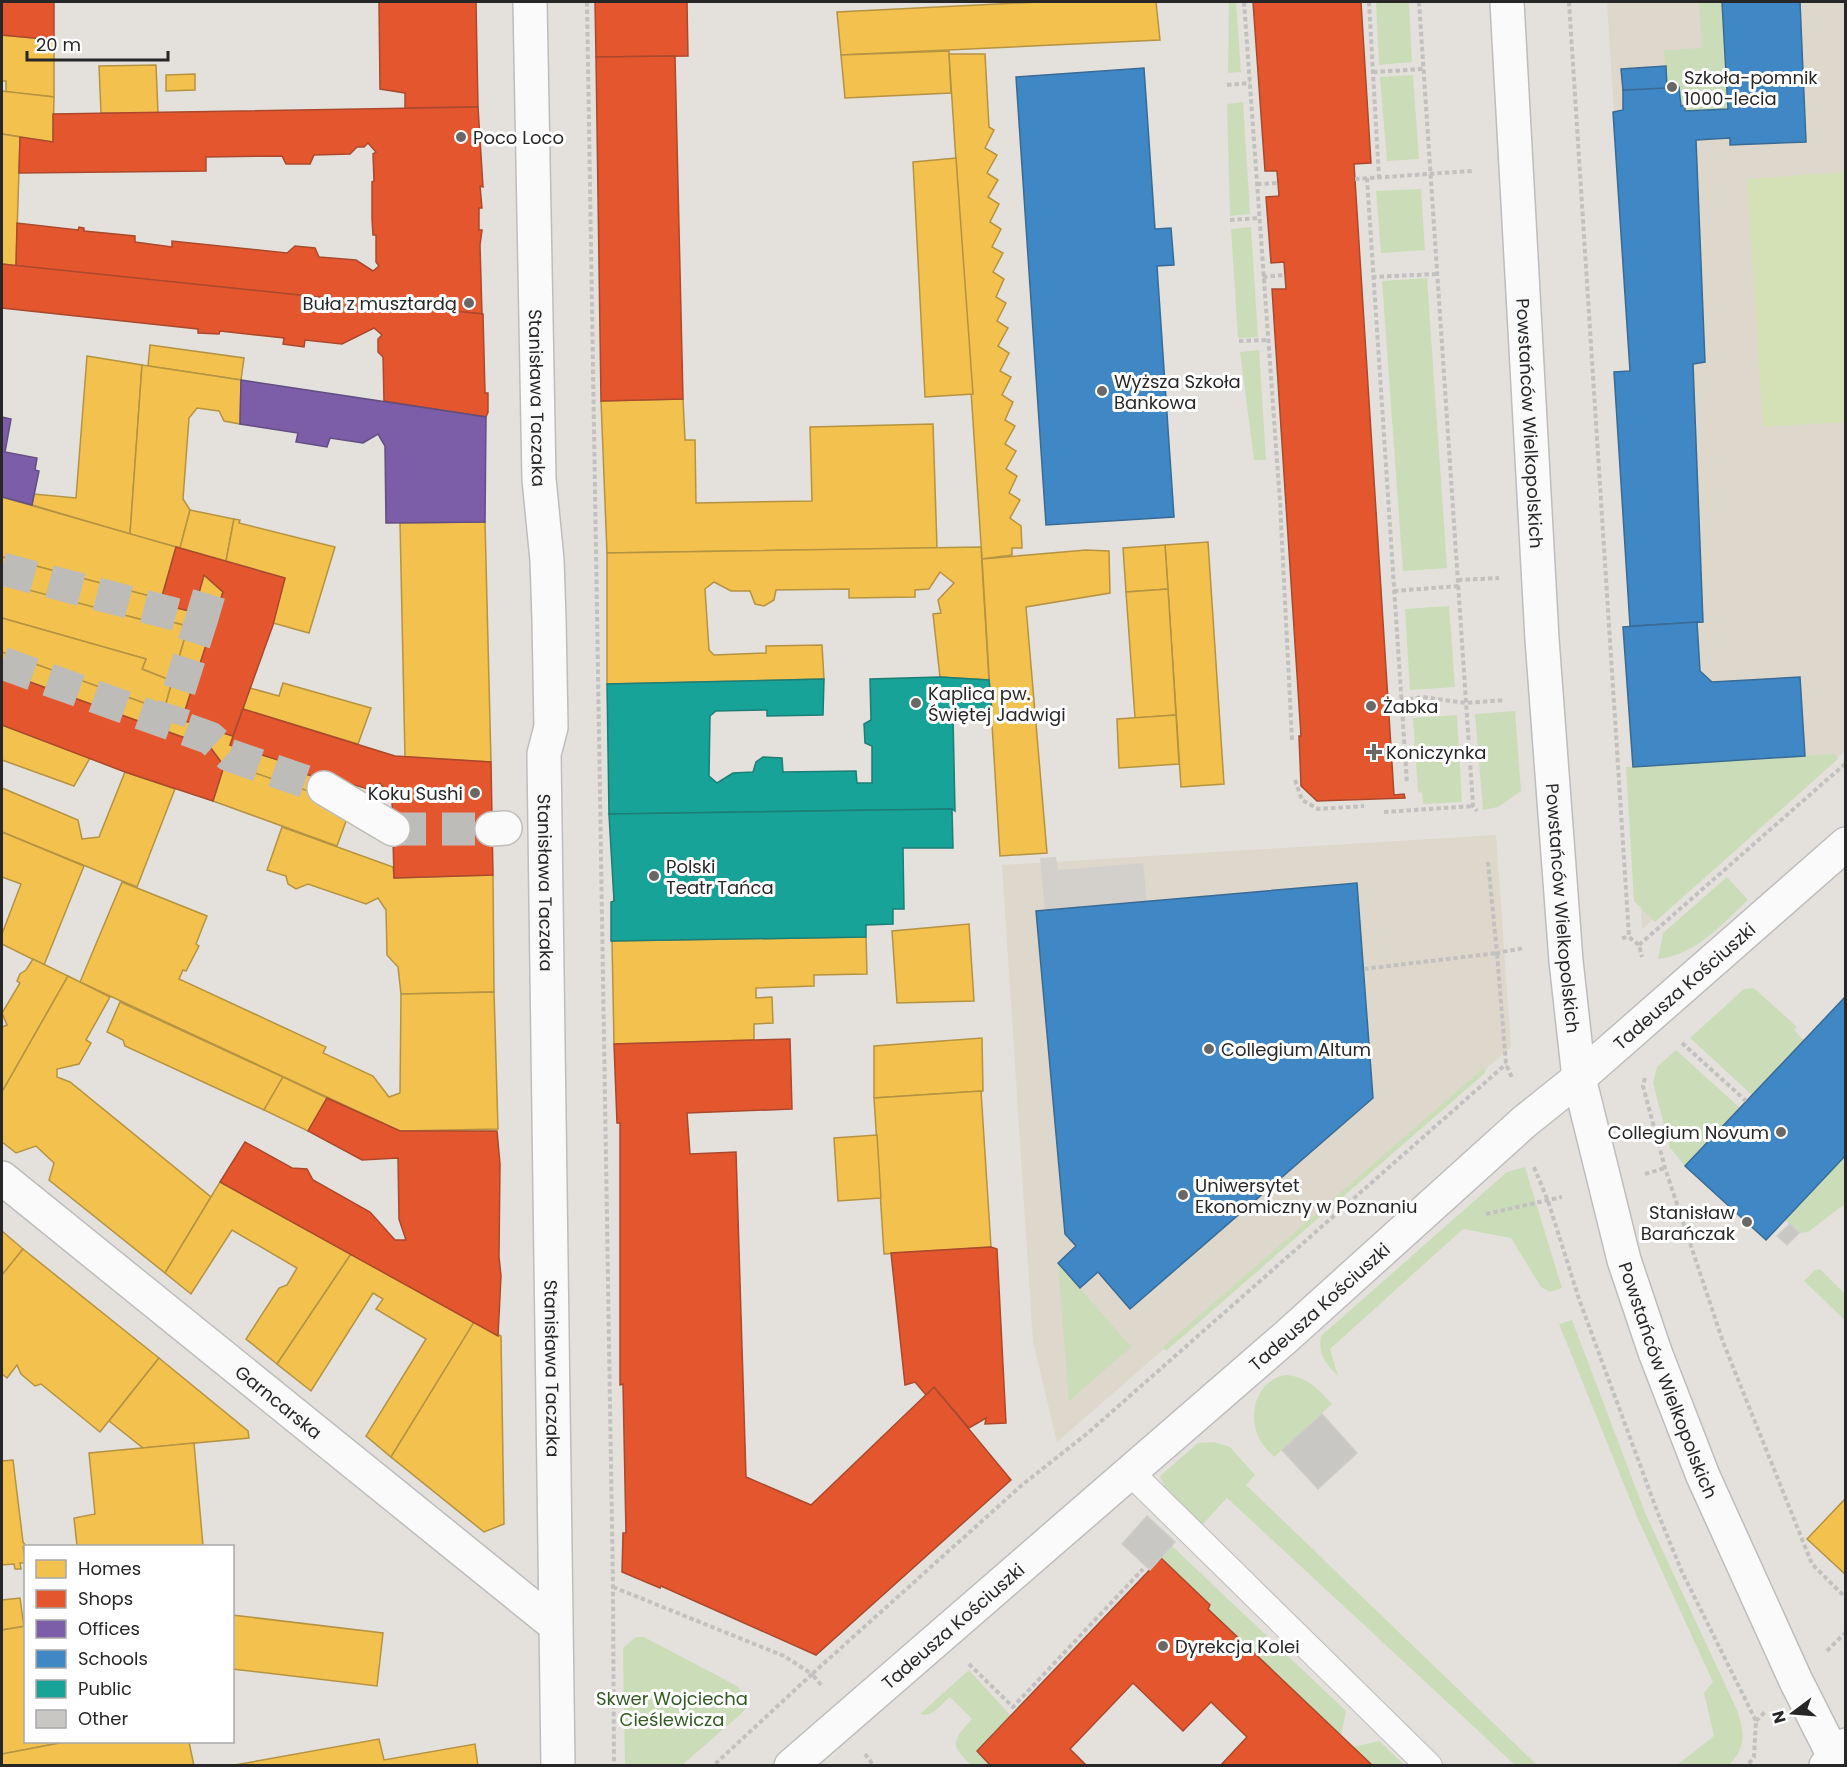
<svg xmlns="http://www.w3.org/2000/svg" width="1847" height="1767" font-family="Poppins,sans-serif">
	<rect width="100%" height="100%" fill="#e4e1dc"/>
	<!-- education -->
	<g fill="#ded7cb">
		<polygon points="1607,2 1846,2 1845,751 1642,929 1623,631 1631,630 1614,372 1630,370"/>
		<polygon points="1496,835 1511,1047 1057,1442 1033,1342 1002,865"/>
	</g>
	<!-- green -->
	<g fill="#caddb8">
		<polygon points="1229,2 1236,2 1241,72 1228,73"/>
		<polygon points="1376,2 1409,2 1412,62 1379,65"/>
		<polygon points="1699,2 1722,2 1728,109 1685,111 1685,106 1681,106 1679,87 1667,88 1664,50 1702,48"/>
		<polygon points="1413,75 1419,159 1387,161 1380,77"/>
		<polygon points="1243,102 1250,214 1230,216 1227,104"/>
		<polygon points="1421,189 1425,250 1381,253 1376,191"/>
		<polygon points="1251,227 1258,337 1238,338 1231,229"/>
		<polygon points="1427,278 1447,568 1403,571 1382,281"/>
		<polygon points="1259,350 1266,460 1254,460 1240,352"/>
		<polygon points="1449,606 1455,687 1410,690 1405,609"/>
		<polygon points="1515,711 1521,791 1498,807 1483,810 1475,714"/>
		<polygon points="1457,715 1462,802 1423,804 1422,793 1418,792 1413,718"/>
		<polygon points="1835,754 1838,759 1655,922 1634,901 1626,767"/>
		<path d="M 1727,877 L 1748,900 C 1721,925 1696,955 1658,959 L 1663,933 Z"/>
		<polygon points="1754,988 1797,1027 1794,1030 1804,1040 1752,1095 1690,1038 1744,989"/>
		<polygon points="1676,1050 1740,1108 1685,1166 1670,1148 1653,1083 1657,1067"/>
		<polygon points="1485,1067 1485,1073 1166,1351 1163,1347"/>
		<polygon points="1845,1155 1845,1204 1808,1232 1799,1233 1785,1220"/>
		<path d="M 1525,1167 L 1562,1288 L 1550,1292 L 1541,1287 L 1511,1238 L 1463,1229 L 1330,1349 L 1338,1376 C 1325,1363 1318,1355 1321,1336 L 1507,1172 Z"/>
		<polygon points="1058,1263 1131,1347 1069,1401"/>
		<polygon points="1815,1270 1820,1269 1845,1294 1845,1320 1804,1281"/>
		<path d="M 1572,1320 L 1646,1515 L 1737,1710 C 1745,1734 1746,1747 1729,1765 L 1677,1765 L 1714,1736 L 1704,1693 L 1713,1682 L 1638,1519 L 1559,1324 Z"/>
		<path d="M 1286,1375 C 1308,1377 1317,1388 1332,1404 L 1274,1457 C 1270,1453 1265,1448 1262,1443 C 1245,1418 1256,1379 1286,1375 Z"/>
		<polygon points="1214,1442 1230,1447 1255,1475 1246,1485 1537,1765 1515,1765 1227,1498 1202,1525 1166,1490 1160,1476 1198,1443"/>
		<polygon points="1172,1546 1346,1711 1341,1735 1208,1609 1210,1605 1161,1558"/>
		<polygon points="636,1637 644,1637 737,1686 748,1699 747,1707 741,1714 682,1765 625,1765 623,1648"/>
		<path d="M 969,1670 L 1011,1716 L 991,1765 L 972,1766 C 949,1744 952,1741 972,1719 L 950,1697 C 941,1704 933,1718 920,1714 Z"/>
		<polygon points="1379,1741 1404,1765 1373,1765 1353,1747"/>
	</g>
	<!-- pitch -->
	<polygon fill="#d4e0b6" points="1845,172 1845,422 1763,427 1747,179"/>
	<!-- plaza -->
	<polygon fill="#d3cfcb" points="1056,857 1058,870 1143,863 1147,901 1045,910 1040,858"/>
	<!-- homes -->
	<g fill="#f2c14e" stroke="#b59342" stroke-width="1.5">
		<polygon points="1039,2 1156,2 1160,40 841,55 837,12"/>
		<polygon points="2,35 54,40 54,97 6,92 6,81 2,81"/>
		<polygon points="949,51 951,93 845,98 841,55"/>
		<polygon points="949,54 985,54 989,127 994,130 985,148 997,155 987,173 998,180 988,197 999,204 990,222 1001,229 992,247 1003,253 993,272 1004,279 996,297 1006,303 997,321 1008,328 998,346 1009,353 1000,371 1011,377 1002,395 1013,402 1005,420 1015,426 1005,444 1016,451 1006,469 1017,476 1009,493 1020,500 1010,518 1021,526 1022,548 1012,548 1012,555 982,559"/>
		<polygon points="156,65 158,113 101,113 99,66"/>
		<polygon points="195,74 195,90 166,91 166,75"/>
		<polygon points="2,91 54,97 53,142 2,134"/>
		<polygon points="2,134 20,137 16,266 2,264"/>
		<polygon points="956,158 973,394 925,397 913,162"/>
		<polygon points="150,345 244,358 241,380 148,366"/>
		<polygon points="87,356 142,365 130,534 32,505 34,494 76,498"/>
		<polygon points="142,365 241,380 240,424 224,421 219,411 197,408 189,418 183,499 190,510 180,548 130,534"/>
		<polygon points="683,399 685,440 695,440 696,503 812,501 810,427 933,424 937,548 607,553 601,401"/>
		<polygon points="2,497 176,547 161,599 2,557"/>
		<polygon points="190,510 234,519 226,561 180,548"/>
		<polygon points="234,519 240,520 239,523 335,547 309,633 273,623 285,578 226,561"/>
		<polygon points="485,522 491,762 405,757 400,523"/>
		<polygon points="1208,542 1224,784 1181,787 1165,545"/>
		<polygon points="1165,545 1168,589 1126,592 1123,548"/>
		<polygon points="981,547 989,680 940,677 933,614 941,613 938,600 954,583 940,572 929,589 915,590 915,597 849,598 849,589 776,590 774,600 764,606 755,604 750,591 731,591 714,582 705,589 709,650 714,655 766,653 766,646 822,645 824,679 607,684 607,553"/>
		<polygon points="1086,550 1109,551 1110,593 1026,607 1047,853 1000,856 982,559"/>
		<polygon points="2,557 161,599 160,604 189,611 195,607 204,575 223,592 182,720 233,736 230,745 304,768 303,773 326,781 322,796 225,763 224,766 210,747 2,672 2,652 164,710 186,633 183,625 153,617 151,622 9,586 2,583"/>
		<polygon points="2,583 151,622 153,617 183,625 186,633 172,681 142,669 146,659 2,618"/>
		<polygon points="1168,589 1176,715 1135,718 1126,592"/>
		<polygon points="2,618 146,659 142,669 172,681 164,710 2,652"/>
		<polygon points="283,683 371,708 358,744 243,709 250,688 279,696"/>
		<polygon points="1176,715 1179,764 1119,768 1117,719"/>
		<polygon points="2,725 90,758 74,786 2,760"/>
		<polygon points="225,763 344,803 349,813 337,846 213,801"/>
		<polygon points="125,772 175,789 137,887 2,832 2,788 78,820 82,839 99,837"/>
		<polygon points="282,827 393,867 394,878 493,875 494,992 401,994 398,967 387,955 386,910 378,898 366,904 308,884 296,889 288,884 286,876 267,870"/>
		<polygon points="2,832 84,866 44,965 2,944 2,934 21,884 2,877"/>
		<polygon points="122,882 207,916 196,944 199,946 186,971 183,970 179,979 326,1047 323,1053 373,1076 389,1097 400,1093 401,994 494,992 498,1129 400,1131 80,982"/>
		<polygon points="969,924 974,1001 897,1003 892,931"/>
		<polygon points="866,937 867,974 814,975 814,986 756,988 756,998 772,997 773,1023 754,1024 754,1040 614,1044 612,941"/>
		<polygon points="33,959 68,976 2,1092 2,1027 7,1025 2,1013 20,983 17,981 20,974 26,970"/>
		<polygon points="68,976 110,997 86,1040 91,1043 79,1064 57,1069 57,1077 70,1082 211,1197 165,1273 49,1180 54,1163 36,1146 16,1153 2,1142 2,1092"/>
		<polygon points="120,1002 283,1077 264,1110 125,1046 123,1040 107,1032"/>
		<polygon points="982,1038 983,1091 874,1098 874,1046"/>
		<polygon points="283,1077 327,1098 308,1131 264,1110"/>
		<polygon points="981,1091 991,1247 884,1254 874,1098"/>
		<polygon points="877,1135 881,1198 838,1201 834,1138"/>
		<polygon points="220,1182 351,1254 277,1364 246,1339 279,1288 287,1285 297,1268 232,1230 191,1294 165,1273"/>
		<polygon points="2,1231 23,1249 2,1275"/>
		<polygon points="23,1249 159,1358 100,1432 41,1384 35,1386 21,1374 17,1365 7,1378 2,1374 2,1275"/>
		<polygon points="351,1254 475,1322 391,1457 366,1436 426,1339 376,1309 383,1299 373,1293 311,1391 277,1364"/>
		<polygon points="474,1322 501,1336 504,1524 484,1532 391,1457"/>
		<polygon points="159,1358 248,1431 249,1438 143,1448 109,1421"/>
		<polygon points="194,1443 203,1546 77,1546 74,1518 95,1514 89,1453"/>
		<polygon points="13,1460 23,1542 26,1546 23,1547 26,1563 20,1563 21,1569 15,1569 14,1564 2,1565 2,1461"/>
		<polygon points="1846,1498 1846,1575 1807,1539"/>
		<polygon points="20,1598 24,1627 2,1630 2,1600"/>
		<polygon points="232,1615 383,1633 377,1686 232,1669"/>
		<polygon points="26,1626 26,1742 65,1742 2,1754 2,1630"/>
		<polygon points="379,1739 384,1760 475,1744 478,1766 229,1766"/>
		<polygon points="65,1742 189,1742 194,1766 2,1766 2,1754"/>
	</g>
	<!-- shops -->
	<g fill="#e4572e" stroke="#ab492c" stroke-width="1.5">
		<polygon points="2,2 54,2 54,40 2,35"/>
		<polygon points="379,2 476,2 478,107 405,108 405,93 380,89"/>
		<polygon points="595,2 687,2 688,56 596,57"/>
		<polygon points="1253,2 1361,2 1371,163 1354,164 1394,795 1404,794 1405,798 1317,801 1301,786 1299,736 1301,736 1272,289 1286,289 1284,262 1271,263 1266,197 1279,196 1278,183 1277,171 1265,171"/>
		<polygon points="675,56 683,399 601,401 596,57"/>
		<polygon points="478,107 483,187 480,186 482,208 479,208 479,230 482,230 480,245 482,314 16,266 17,223 78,230 79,227 84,228 84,231 135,236 135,242 172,247 172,241 287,253 295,246 315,248 319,257 356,260 373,271 379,266 376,262 376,235 373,235 372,219 372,182 374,181 373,154 376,152 368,143 364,147 357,147 350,154 314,155 310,164 286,164 282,156 206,157 206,171 19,173 20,137 53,142 53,114"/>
		<polygon points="2,264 483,314 485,393 488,393 488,412 486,417 384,401 383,357 378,352 378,339 382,335 374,328 342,344 305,340 304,347 283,344 284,338 220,331 219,334 198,333 198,329 2,308"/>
		<polygon points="176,547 285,578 273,625 233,736 182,720 223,592 204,575 195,607 189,611 160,604"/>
		<polygon points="2,672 210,747 224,766 213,801 125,772 2,725"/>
		<polygon points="243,709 395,756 491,762 493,875 394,878 392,799 380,783 371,790 328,777 326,781 303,773 304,768 230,745"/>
		<polygon points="790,1039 792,1109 687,1113 690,1154 736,1152 746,1477 811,1505 934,1387 1011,1480 816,1655 661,1586 660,1588 622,1572 623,1533 626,1533 623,1384 620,1385 620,1123 617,1123 614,1044"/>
		<polygon points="327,1098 400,1131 497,1131 500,1164 499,1257 501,1276 498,1336 220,1182 245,1142 292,1168 307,1169 313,1180 370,1212 395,1240 406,1240 399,1219 398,1158 362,1160 308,1131"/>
		<polygon points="991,1247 997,1249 1006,1423 985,1424 986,1418 969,1428 934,1387 926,1395 915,1382 905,1385 891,1253"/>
		<polygon points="1161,1558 1210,1605 1208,1609 1373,1766 1220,1766 1247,1737 1211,1702 1183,1731 1133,1683 1070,1749 1087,1766 991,1766 977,1751"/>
	</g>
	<!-- offices -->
	<g fill="#7b5ea7" stroke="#624e81" stroke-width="1.5">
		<polygon points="241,380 486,417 485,522 386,523 385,446 378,434 363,443 330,438 327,447 296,442 298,433 240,424"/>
		<polygon points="2,417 11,419 5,452 37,458 35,470 39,471 32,505 2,497"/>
	</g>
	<!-- schools -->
	<g fill="#3f88c5" stroke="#386b96" stroke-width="1.5">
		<polygon points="1722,2 1800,2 1806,142 1730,145 1730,138 1696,140 1705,362 1693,364 1703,622 1630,626 1614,372 1630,371 1613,112 1623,110 1623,90 1679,87 1681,106 1685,105 1685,111 1728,109"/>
		<polygon points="1666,66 1667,88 1623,90 1621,69"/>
		<polygon points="1144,68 1155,229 1171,228 1174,265 1157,266 1174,517 1046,525 1016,77"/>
		<polygon points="1697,622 1700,671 1712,682 1800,677 1805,756 1633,767 1623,627"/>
		<polygon points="1357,883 1373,1098 1130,1309 1098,1272 1080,1288 1058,1263 1076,1246 1065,1234 1036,911"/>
		<polygon points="1846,996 1846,1155 1766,1240 1685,1166"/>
	</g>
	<!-- public -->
	<g fill="#17a398" stroke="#1c7e76" stroke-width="1.5">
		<polygon points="940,677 989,680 992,711 964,713 960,710 953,717 955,811 952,809 609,814 607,684 824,679 823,715 767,716 767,710 716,711 710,716 709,776 717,783 733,773 753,772 756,762 763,757 782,758 783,772 856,771 857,783 872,783 872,746 865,743 864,724 871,720 870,679"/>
		<polygon points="952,809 953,848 903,848 904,909 893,909 893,924 866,925 866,937 611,941 611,902 614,901 609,814"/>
	</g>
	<!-- building -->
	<g fill="#c9c7c3" stroke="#cfcdc9" stroke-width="1.5">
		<polygon points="1790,1224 1799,1233 1787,1245 1777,1236"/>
		<polygon points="1322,1414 1357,1453 1318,1489 1282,1450"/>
		<polygon points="1147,1516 1175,1542 1150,1570 1122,1544"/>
	</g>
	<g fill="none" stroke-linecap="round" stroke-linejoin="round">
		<!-- street-tunnel -->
		<g stroke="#bebcb8" stroke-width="33" stroke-dasharray="33 16" stroke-linecap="butt">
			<polyline points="2,569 201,621 169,722"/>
			<polyline points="201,621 209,594"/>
			<polyline points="2,663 210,738 229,755 324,788"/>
			<polyline points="393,829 492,829"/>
		</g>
		<defs>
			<polyline id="lane" points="1130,1472 1429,1766"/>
			<g id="street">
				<path id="s1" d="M 530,2 L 539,479 L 547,560 L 549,619 L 551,727 L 544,754 L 558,1766"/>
				<path id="s2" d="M 1507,2 L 1542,639 L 1566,961 L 1579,1078 L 1624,1260 L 1655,1352 L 1703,1476 L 1796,1681 L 1839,1766"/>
				<polyline points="324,788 393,829"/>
				<polyline points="492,829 505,828"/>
				<path id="s3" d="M 2,1178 L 555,1625"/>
				<path id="s4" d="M 791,1766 L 1286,1337 L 1524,1122 L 1579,1078 L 1846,844"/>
			</g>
			<polyline id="secondary" points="1826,1766 1846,1745"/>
		</defs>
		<!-- lane casing -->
		<use href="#lane" stroke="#bebdbd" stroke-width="28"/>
		<!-- street casing -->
		<use href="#street" stroke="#bebdbd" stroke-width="36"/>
		<!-- secondary casing -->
		<use href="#secondary" stroke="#bebdbd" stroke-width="36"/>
		<!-- path -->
		<g stroke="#c2c1c0" stroke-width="4" stroke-dasharray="4.5 3" stroke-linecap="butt">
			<polyline points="587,2 613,1587 614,1766"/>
			<polyline points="1244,2 1280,502 1292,740"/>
			<polyline points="1369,2 1379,178"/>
			<polyline points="1419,2 1473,806 1477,811"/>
			<polyline points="1569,2 1629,937"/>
			<polyline points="1373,72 1423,69"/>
			<polyline points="1227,85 1250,83"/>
			<polyline points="1367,178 1407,784"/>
			<polyline points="1355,179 1472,171"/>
			<polyline points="1257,184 1278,183"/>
			<polyline points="1230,220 1260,218"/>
			<polyline points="1263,277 1284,275"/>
			<polyline points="1372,277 1437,274"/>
			<polyline points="1239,341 1268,340"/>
			<polyline points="1458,580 1499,578"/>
			<polyline points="1394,591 1459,586"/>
			<polyline points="1401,700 1423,697 1466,703 1504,700"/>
			<polyline points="1295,780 1302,800 1318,809 1364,806"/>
			<polyline points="1384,812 1473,806"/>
			<polyline points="1488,862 1497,953 1524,948"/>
			<polyline points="1622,938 1629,937 1639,945 1642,957"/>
			<polyline points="1639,945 1846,763"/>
			<polyline points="1364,969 1497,953 1506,1064 1512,1078"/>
			<polyline points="1682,1043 1746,1101"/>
			<polyline points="1645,1078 1643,1086 1665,1168 1723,1342 1812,1564 1846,1598"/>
			<polyline points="1534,1167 1548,1201 1579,1299 1657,1511 1682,1572 1756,1721 1754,1757 1747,1766"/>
			<polyline points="1645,1174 1665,1168"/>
			<polyline points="1486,1214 1562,1197"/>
			<polyline points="613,1587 784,1656 812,1674 713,1766"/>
			<polyline points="1827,1651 1846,1632"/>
			<polyline points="969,1664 1013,1707 1143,1569"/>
			<polyline points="821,1685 812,1674 1022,1485 1089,1432 1506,1064"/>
			<polyline points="1756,1721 1766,1711"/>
			<polyline points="865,1754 874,1766"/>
		</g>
		<!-- lane -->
		<use href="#lane" stroke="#fbfafa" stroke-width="26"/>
		<!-- street -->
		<use href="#street" stroke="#fbfafa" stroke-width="33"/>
		<!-- secondary -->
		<use href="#secondary" stroke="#fbfafa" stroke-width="33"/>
	</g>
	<!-- markers -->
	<g fill="#696866" stroke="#fff" stroke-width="2">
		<circle cx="1672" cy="87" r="6"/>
		<circle cx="461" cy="137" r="6"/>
		<circle cx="469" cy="303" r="6"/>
		<circle cx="1102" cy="391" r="6"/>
		<circle cx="916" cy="703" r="6"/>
		<circle cx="1371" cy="706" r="6"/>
		<path d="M1371 743h6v6h6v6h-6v6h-6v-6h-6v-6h6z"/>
		<circle cx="475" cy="793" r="6"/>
		<circle cx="654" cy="876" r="6"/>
		<circle cx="1209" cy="1049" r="6"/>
		<circle cx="1781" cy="1132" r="6"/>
		<circle cx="1183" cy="1195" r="6"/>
		<circle cx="1747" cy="1222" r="6"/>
		<circle cx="1163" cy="1646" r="6"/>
	</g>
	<g text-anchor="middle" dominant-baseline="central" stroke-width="6" stroke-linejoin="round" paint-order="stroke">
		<!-- poi labels -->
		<g font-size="18" fill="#272727" stroke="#fff" text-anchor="start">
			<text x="1684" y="77">Szkoła-pomnik<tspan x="1684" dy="21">1000-lecia</tspan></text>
			<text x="473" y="137">Poco Loco</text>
			<text x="457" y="303" text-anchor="end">Buła z musztardą</text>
			<text x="1114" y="381">Wyższa Szkoła<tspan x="1114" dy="21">Bankowa</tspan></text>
			<text x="928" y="693">Kaplica pw.<tspan x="928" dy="21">Świętej Jadwigi</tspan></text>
			<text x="1383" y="706">Żabka</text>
			<text x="1386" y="752">Koniczynka</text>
			<text x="463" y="793" text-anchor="end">Koku Sushi</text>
			<text x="666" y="866">Polski<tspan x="666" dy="21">Teatr Tańca</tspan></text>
			<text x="1221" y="1049">Collegium Altum</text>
			<text x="1769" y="1132" text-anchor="end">Collegium Novum</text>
			<text x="1195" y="1185">Uniwersytet<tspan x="1195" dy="21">Ekonomiczny w Poznaniu</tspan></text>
			<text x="1735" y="1212" text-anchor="end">Stanisław<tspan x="1735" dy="21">Barańczak</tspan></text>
			<text x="1175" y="1646">Dyrekcja Kolei</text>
		</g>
		<!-- street labels -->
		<g font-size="18" fill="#272727" stroke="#fff">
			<text stroke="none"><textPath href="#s1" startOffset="396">Stanisława Taczaka</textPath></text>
			<text stroke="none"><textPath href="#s2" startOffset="422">Powstańców Wielkopolskich</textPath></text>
			<text stroke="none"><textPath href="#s1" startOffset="882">Stanisława Taczaka</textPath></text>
			<text stroke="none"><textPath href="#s2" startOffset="908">Powstańców Wielkopolskich</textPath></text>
			<text stroke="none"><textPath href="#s4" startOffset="1186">Tadeusza Kościuszki</textPath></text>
			<text stroke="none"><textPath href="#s4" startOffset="700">Tadeusza Kościuszki</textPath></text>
			<text stroke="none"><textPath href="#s1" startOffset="1368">Stanisława Taczaka</textPath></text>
			<text stroke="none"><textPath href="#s2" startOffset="1394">Powstańców Wielkopolskich</textPath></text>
			<text stroke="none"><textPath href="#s3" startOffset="356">Garncarska</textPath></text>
			<text stroke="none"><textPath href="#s4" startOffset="214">Tadeusza Kościuszki</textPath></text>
		</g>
		<!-- park labels -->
		<g font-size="18" fill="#315a20" stroke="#fff">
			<text x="672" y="1698">Skwer Wojciecha<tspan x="672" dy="21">Cieślewicza</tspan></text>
		</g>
	</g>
	<!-- border -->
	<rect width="1847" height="1767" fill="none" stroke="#272727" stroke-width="6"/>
	<!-- legend -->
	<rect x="24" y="1545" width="210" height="198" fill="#ffffff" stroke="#a9a9a9" stroke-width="1.5"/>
	<rect x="36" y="1560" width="30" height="18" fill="#f2c14e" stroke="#a9a9a9" stroke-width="1.5"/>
	<text x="78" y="1575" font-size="18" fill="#272727">Homes</text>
	<rect x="36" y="1590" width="30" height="18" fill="#e4572e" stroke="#a9a9a9" stroke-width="1.5"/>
	<text x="78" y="1605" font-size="18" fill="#272727">Shops</text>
	<rect x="36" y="1620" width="30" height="18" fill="#7b5ea7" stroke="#a9a9a9" stroke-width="1.5"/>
	<text x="78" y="1635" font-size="18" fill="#272727">Offices</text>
	<rect x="36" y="1650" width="30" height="18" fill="#3f88c5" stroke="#a9a9a9" stroke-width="1.5"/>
	<text x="78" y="1665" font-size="18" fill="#272727">Schools</text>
	<rect x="36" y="1680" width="30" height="18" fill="#17a398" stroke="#a9a9a9" stroke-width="1.5"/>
	<text x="78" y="1695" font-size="18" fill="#272727">Public</text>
	<rect x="36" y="1710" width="30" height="18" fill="#c9c7c3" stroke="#a9a9a9" stroke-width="1.5"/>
	<text x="78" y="1725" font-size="18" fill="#272727">Other</text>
	<!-- north arrow -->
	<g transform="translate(1793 1713) rotate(254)" stroke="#ffffff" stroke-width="4.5" paint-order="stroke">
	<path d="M0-4.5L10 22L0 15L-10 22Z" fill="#272727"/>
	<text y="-9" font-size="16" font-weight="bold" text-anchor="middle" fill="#272727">N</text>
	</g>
	<!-- scale -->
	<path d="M27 51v9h141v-9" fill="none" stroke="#272727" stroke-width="3"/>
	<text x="36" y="51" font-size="18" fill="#272727" stroke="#ffffff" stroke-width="4.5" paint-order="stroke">20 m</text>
</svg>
